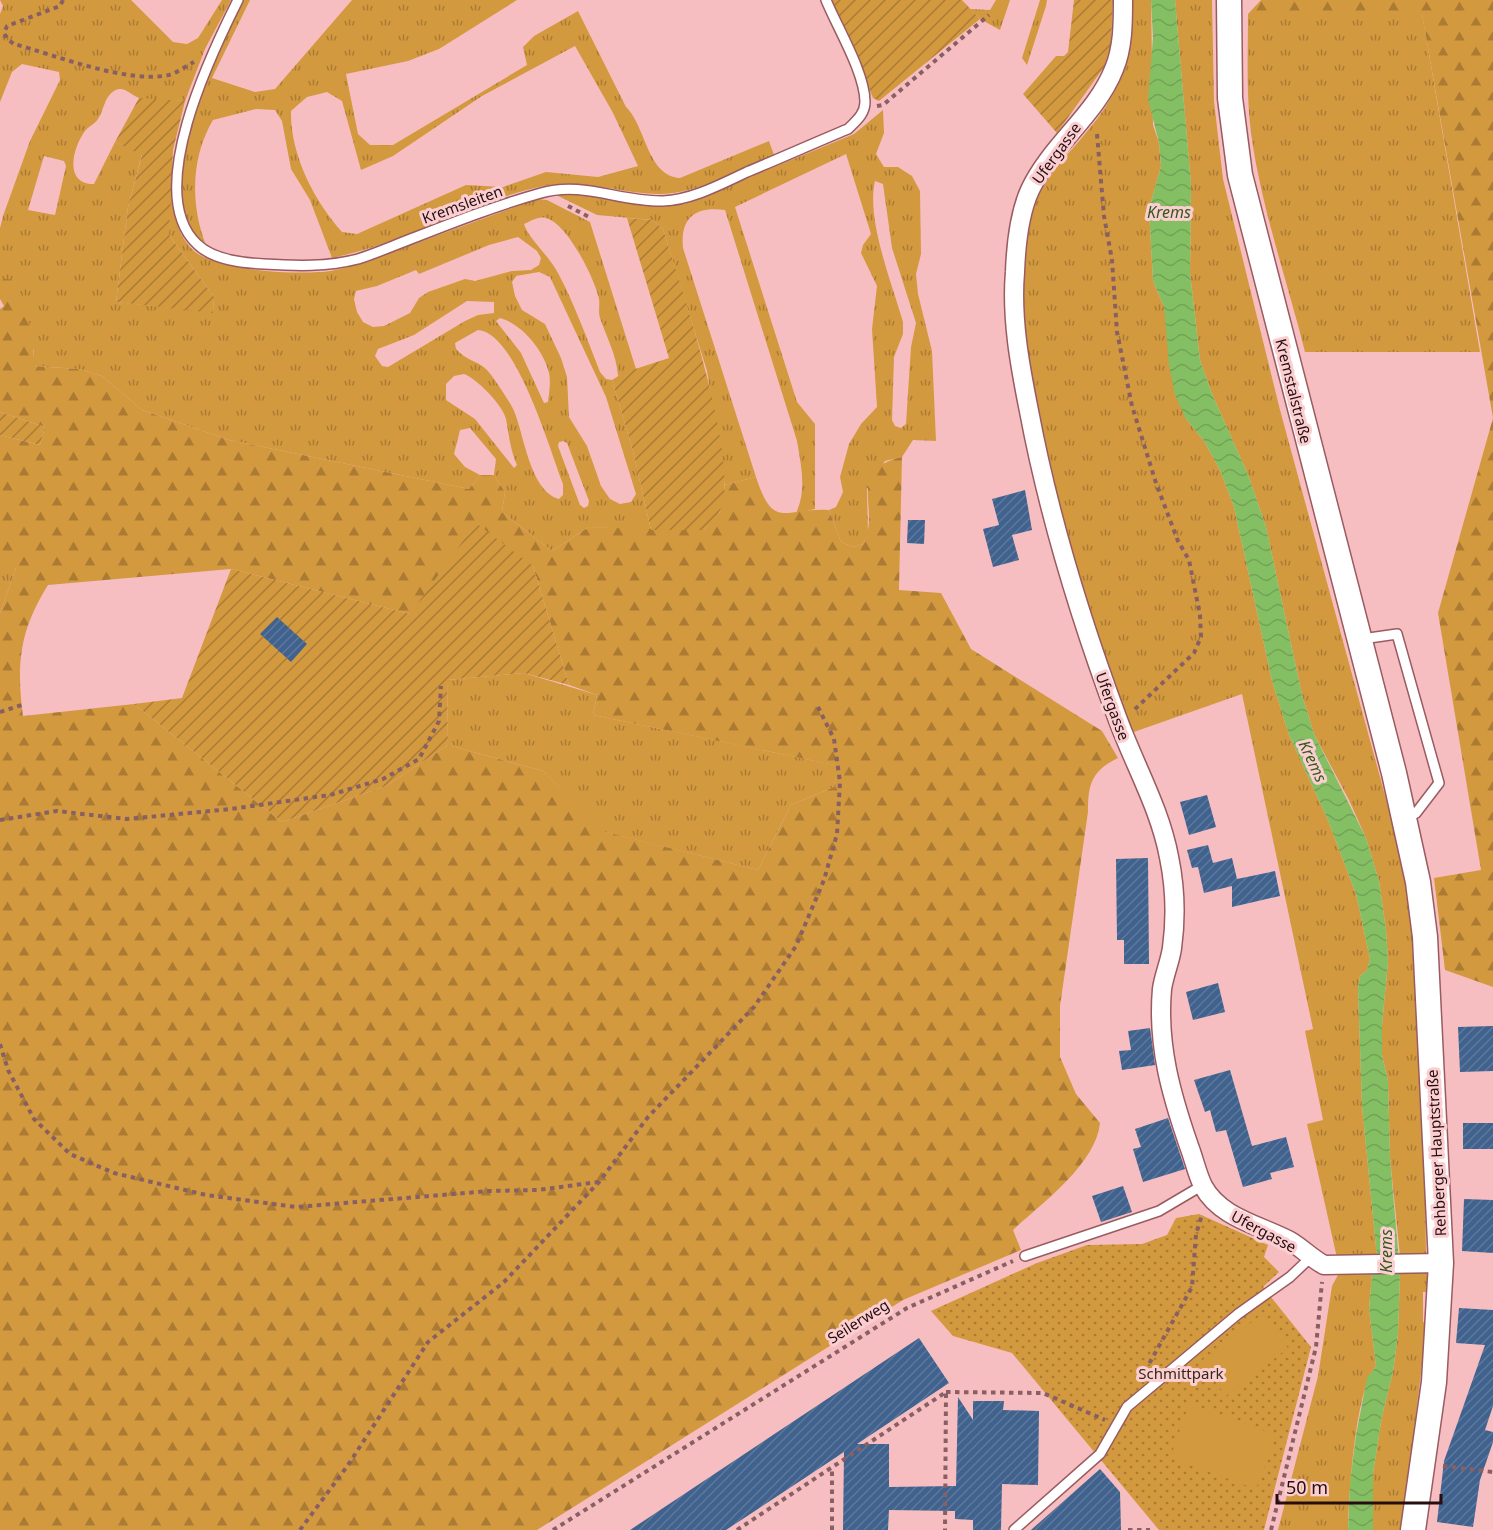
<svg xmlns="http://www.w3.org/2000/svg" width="1493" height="1530" font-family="'Noto Sans',sans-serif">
	<defs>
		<pattern id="grass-tufts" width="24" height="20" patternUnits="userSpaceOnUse" patternTransform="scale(1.5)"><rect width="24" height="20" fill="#d3993f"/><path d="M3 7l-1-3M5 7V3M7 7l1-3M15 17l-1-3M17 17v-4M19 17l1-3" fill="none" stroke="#ab7b33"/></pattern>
		<pattern id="forest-firs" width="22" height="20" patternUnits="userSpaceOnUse" patternTransform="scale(1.5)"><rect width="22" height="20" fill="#d3993f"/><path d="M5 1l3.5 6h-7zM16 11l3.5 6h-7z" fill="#ab7b33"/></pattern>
		<pattern id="park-dots" width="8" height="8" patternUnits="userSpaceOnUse" patternTransform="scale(1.5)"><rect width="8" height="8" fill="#d3993f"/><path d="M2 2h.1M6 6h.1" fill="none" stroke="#ab7b33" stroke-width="1.8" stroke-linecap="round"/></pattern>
		<pattern id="garden-furrows" width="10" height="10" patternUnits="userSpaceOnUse" patternTransform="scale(1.5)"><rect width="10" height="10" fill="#d3993f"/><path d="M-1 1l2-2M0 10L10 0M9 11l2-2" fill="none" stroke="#ab7b33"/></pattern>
		<pattern id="water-waves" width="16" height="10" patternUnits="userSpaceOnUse" patternTransform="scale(1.5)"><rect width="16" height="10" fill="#85bf63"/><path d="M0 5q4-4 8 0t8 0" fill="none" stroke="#73a355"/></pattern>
		<pattern id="building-hatch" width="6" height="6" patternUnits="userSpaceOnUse" patternTransform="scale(1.5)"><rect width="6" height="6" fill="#3f628f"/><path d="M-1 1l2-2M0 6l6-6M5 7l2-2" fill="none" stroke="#5f7799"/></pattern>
	</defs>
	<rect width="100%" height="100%" fill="#f7bec1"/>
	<!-- grass -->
	<g fill="url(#grass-tufts)" fill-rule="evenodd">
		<path d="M 0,0 L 131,0 L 173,42 L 187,44 L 198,38 L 222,0 L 231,0 L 205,49 L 185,101 C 171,100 153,102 139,98 C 130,95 124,85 114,91 C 104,97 104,110 98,119 C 95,124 89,126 85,131 C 73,147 63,184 94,184 L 115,142 L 142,154 L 128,207 L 116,302 L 213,312 L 214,297 L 169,235 L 170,185 C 173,208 175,232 192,249 C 215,272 299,275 331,271 C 341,269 352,266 362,263 L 537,199 L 547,200 L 590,222 L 636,369 L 618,376 C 617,356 606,336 600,318 C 598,311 600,305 599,299 C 595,279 567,223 546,218 C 538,216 531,221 524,224 C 528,238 550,257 558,273 C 575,305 587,339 600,372 L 606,379 L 612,380 L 633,451 L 651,530 L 589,527 L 552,551 L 502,512 L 505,492 L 494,475 L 496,459 L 470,428 L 460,430 L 454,454 L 465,467 L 480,475 L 469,489 L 229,440 L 142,410 L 102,376 L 79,369 L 34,366 L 34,351 L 9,280 L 0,279 L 0,228 L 3,216 L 30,141 L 60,80 L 59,72 L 22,64 L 12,72 L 0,102 L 0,14 L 3,6 ZM 44,156 L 64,161 L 66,166 L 55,215 L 28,210 ZM 518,237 L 537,251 L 541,258 L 539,265 L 531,270 L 512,271 L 475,281 L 465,279 L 428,292 L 419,298 L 410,313 L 384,326 L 373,327 L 363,322 L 357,312 L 354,299 L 356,291 L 377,286 L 416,270 L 419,274 L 489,245 ZM 539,272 L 550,277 L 606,397 L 636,494 L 631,502 L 620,504 L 610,499 L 601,486 L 587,446 L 569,417 L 567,377 L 561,358 L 545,324 L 522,310 L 515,296 L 512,282 L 516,276 ZM 467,301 L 494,302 L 494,313 L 478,315 L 465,321 L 388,367 L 382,366 L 375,356 L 378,349 L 414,335 ZM 500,318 C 522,324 544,351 549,373 C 551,382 549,394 548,402 L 544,403 L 521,353 L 496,321 ZM 478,330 C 516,332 550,451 563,484 L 563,495 L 559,499 C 530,491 524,434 514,411 C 512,405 491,373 486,369 C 476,360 467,361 456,349 L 455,343 ZM 464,374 C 476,378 503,405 506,419 C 509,435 510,449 517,465 L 514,468 L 475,419 L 446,400 L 446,384 L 454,376 ZM 563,441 L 567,443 L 589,501 L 588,506 L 584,508 L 580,505 L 558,446 L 559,442 Z"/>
		<path d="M 244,0 L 250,0 L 212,78 L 255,92 L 275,89 L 352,0 L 517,0 L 439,49 L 408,61 L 346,74 L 358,134 L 370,145 L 393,145 L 527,65 L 523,47 L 534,36 L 578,11 L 626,107 C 646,126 647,176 680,178 L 769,141 L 774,155 C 739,170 701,192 662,194 C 622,195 585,178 544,186 C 471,201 405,243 332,258 L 310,200 L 291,169 L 282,121 L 275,110 L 256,109 L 213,120 C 191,157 190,205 206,245 C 144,205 219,48 244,0 ZM 575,46 L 613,113 L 638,166 L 598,177 L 546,172 L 503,187 L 466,185 L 357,234 L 342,232 C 314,201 290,154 291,111 L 307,97 L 327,92 L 342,101 L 361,170 L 393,156 L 482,96 Z"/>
		<polygon points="996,0 1010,0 1000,30 980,19 970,9 990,10"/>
		<polygon points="1040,0 1047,0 1046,6 1027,65 1022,58"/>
		<path d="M 1132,0 L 1151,0 L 1153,125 L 1159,143 L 1161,166 L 1149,209 L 1153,281 L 1164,307 L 1186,419 L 1204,441 L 1220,470 L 1234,507 L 1272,681 L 1289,735 L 1327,818 L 1356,894 L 1370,959 L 1367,970 L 1360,976 L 1358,988 L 1362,1106 L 1377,1257 L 1337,1258 L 1307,1124 L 1323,1120 L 1305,1031 L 1313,1029 L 1242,694 L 1131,733 C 1083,606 985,323 1039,195 C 1048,175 1066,156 1080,140 C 1123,91 1129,64 1132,0 Z"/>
		<polygon points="1175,0 1212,0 1214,101 1223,179 1280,410 1392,821 1406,883 1412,938 1425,1188 1426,1255 1400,1256 1390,1158 1388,1081 1382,1055 1382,1025 1388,962 1386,930 1379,881 1366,838 1349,800 1314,734 1302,695 1266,527 1249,477 1212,394 1200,360 1190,273 1191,184"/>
		<path d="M 1422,13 L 1480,352 L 1305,352 C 1287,280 1261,207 1251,133 C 1246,93 1248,53 1248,14 Z"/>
		<path d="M 883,110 L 884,133 L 876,154 L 884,167 L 898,167 L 912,176 L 920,191 L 921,254 L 916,274 L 918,294 L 932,351 L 936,441 L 913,440 L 902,457 L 885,461 L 867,489 L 868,534 L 863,544 L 853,547 L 841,542 L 829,510 L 836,507 L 843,492 L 840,477 L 849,444 L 861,424 L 877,407 L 872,329 L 877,286 L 861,253 L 863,245 L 871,234 L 846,154 L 735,207 L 797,402 L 815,424 L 815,509 L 796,513 C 807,490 801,465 797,441 L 725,210 C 696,206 680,217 683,248 L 756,477 L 725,485 L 707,371 L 663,229 L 652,220 L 597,215 L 554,194 L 586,194 L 646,206 L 685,204 L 854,134 ZM 875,181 L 883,184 L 892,248 L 916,323 L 911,347 L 906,424 L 901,428 L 895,426 L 892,420 L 894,357 L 903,334 L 903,322 C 892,283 866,220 875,181 Z"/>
		<polygon points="0,568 16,568 0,613"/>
		<polygon points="524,673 597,695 593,715 835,765 836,786 791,805 758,870 605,832 543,771 448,745 447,680"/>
		<polygon points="1427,1272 1427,1292 1423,1292 1423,1322 1427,1323 1402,1530 1373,1530 1373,1473 1382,1416 1393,1372 1398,1334 1400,1273"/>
		<path d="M 1372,1274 L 1369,1309 L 1376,1366 C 1355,1389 1349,1496 1348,1530 L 1278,1530 L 1318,1376 L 1332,1286 L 1338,1275 Z"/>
	</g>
	<!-- forest -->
	<g fill="url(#forest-firs)" fill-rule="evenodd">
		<polygon points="1261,0 1493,0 1493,418 1422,14 1248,14"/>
		<path d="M 0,279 L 9,279 C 27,300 35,339 34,366 L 79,369 L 102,376 L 142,410 L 229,440 L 469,489 L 480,475 L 494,475 L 505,492 L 502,512 L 552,551 L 589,527 L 704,530 L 720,512 L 725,485 L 756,477 C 774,532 785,507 829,510 L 841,542 L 853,547 L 863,544 C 882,510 844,470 902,457 L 899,590 L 941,593 L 971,649 L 1102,731 L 1118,758 C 1091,771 1088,785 1088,812 L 1060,1006 L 1060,1057 L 1076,1094 L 1100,1123 C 1096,1164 1042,1203 1013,1230 L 1021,1250 L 903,1300 L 537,1530 L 0,1530 L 0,613 L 16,568 L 0,568 L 0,435 L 40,445 L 45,427 L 0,412 L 0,309 L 4,306 L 0,299 ZM 533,566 L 569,685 L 597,695 L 593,715 L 834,765 L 836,786 L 791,805 L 758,870 L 606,832 L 543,771 L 448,745 L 386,786 L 282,822 L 134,704 L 23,716 C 16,663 20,630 48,585 L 231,569 L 410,614 Z"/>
		<polygon points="1493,418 1493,987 1445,970 1434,878 1481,870 1438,613"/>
	</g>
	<!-- park -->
	<polygon fill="url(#park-dots)" points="1199,1214 1268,1245 1264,1257 1279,1272 1263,1287 1311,1347 1264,1530 1159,1530 1012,1353 953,1336 931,1311 1037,1263 1087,1245 1142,1244 1167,1235 1176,1218"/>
	<!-- garden -->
	<g fill="url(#garden-furrows)">
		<polygon points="832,0 962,0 980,19 879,101 873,98"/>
		<polygon points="1074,0 1113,0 1111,45 1104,67 1057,133 1023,94 1056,56 1064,56 1068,52"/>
		<polygon points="139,98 185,101 173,150 169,235 214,297 213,313 116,302 128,207 142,155 115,142"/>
		<path d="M 627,218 L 652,220 L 663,229 C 679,281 744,469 719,513 C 716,519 709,525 704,530 L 651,530 L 633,451 L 612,380 L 623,373 L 669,358 Z"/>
		<polygon points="0,412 45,427 40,445 0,435"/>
		<polygon points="476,523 533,566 569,685 524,673 447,680 448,745 386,786 282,822 134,704 182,698 231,569 410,614"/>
	</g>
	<!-- pitch -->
	<g fill="#d3993f">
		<polygon points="1262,1314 1288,1348 1226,1396 1200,1362"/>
		<polygon points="1189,1404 1276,1435 1256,1489 1170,1458"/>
	</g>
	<!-- water -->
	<polygon fill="url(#water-waves)" points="1151,0 1175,0 1191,184 1190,273 1200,360 1212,394 1249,477 1266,527 1302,695 1314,734 1366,838 1379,881 1386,930 1388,962 1382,1025 1382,1055 1388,1081 1390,1158 1400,1273 1398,1334 1393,1372 1382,1416 1373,1473 1373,1530 1348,1530 1350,1483 1356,1435 1367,1378 1376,1366 1369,1309 1372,1274 1377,1257 1362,1106 1358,988 1360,976 1367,970 1370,959 1356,894 1327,818 1289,735 1272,681 1234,507 1220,470 1204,441 1186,419 1175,395 1169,365 1164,307 1153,281 1149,209 1161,166 1159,143 1148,99 1153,38"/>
	<!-- building -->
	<g fill="url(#building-hatch)">
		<polygon points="1025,490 1032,530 1012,535 1019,560 993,567 983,529 999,525 992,499"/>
		<polygon points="908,520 925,520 924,544 907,543"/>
		<polygon points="277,617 307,644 291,662 260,634"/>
		<polygon points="1207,795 1216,827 1189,835 1180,802"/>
		<polygon points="1208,845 1213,863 1232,858 1237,879 1275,871 1280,896 1232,907 1232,886 1204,893 1198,867 1203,866 1192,868 1187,850"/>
		<polygon points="1148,858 1149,964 1124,964 1124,940 1117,940 1116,859"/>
		<polygon points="1218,983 1225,1012 1193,1020 1186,992"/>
		<polygon points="1493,1026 1493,1071 1460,1072 1458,1027"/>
		<polygon points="1150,1028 1155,1065 1122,1070 1119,1051 1131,1050 1128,1031"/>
		<polygon points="1230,1070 1252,1146 1286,1137 1294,1167 1270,1173 1272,1179 1243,1187 1226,1130 1216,1132 1210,1110 1205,1112 1194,1080"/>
		<polygon points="1168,1118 1185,1169 1143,1182 1133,1149 1141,1147 1135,1129"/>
		<rect x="1463" y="1123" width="30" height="26"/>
		<polygon points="1123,1186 1132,1212 1101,1222 1092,1196"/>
		<polygon points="1464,1199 1493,1200 1493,1253 1462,1251"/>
		<polygon points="1459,1308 1493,1310 1493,1406 1485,1430 1493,1432 1493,1442 1480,1480 1473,1527 1437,1522 1444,1461 1485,1345 1456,1343"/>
		<polygon points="919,1338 949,1383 857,1444 889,1444 889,1487 956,1486 958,1397 973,1420 973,1401 1004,1401 1003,1410 1039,1411 1038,1485 1002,1484 1001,1530 973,1530 973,1520 955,1519 955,1511 889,1510 888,1530 843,1530 844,1452 726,1530 630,1530"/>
		<polygon points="1100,1469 1120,1492 1121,1530 1031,1530"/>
	</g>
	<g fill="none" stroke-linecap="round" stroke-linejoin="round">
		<defs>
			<g id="service">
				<path d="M 238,0 C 211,54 143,193 197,244 C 213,260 242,263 264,264 C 296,266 327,267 358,259 C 377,253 397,244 416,237 C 457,221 498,205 541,193 C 583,181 620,202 663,201 C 692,200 721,184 747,172 C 781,158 814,143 848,129 C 856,121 865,114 865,102 C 865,73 837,27 826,0"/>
				<polyline points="1362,639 1397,634 1439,783 1416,813 1405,819"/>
				<polyline points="1025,1256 1159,1211 1203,1185"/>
				<polyline points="1014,1530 1100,1454 1127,1407 1238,1314 1290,1277 1310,1258"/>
			</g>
			<path id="minor" d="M 1123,0 C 1123,23 1123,48 1114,69 C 1096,115 1051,145 1030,190 C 1019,214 1016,245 1015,272 C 1011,318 1020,366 1029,411 C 1049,517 1080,618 1118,720 C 1135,766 1160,809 1169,857 C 1175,886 1176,919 1172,948 C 1170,962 1164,975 1162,989 C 1157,1045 1171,1094 1189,1146 C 1194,1159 1197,1174 1203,1186 C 1220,1218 1260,1225 1290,1241 C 1302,1248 1311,1258 1324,1265 L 1441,1263"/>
			<polyline id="secondary" points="1229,0 1230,98 1240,175 1394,773 1418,882 1425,937 1441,1263 1434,1382 1413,1530"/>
		</defs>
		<!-- service casing -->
		<use href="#service" stroke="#9a5b60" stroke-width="12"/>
		<!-- minor casing -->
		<use href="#minor" stroke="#9a5b60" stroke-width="21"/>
		<!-- secondary casing -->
		<use href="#secondary" stroke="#9a5b60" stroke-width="27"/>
		<!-- path -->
		<g stroke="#886063" stroke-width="4" stroke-dasharray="4.5 4.5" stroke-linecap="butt">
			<path d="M 63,0 L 60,6 L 7,26 L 4,33 L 7,39 L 14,44 C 55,55 127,84 169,75 C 177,73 186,66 194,62"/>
			<polyline points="877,106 883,105 989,15"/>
			<polyline points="1097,134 1104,216 1112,260 1117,332 1132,406 1156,483 1178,541 1189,560 1200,615 1201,637 1194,653 1133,711"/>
			<polyline points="568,206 589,217"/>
			<polyline points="0,712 25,704"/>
			<polyline points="0,820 57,811 127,819 231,809 330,795 383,779 419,759 439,721 441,686"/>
			<polyline points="0,1044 8,1070 34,1119 70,1154 114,1173 206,1195 296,1207 490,1191 538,1190 598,1182"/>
			<polyline points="1145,1371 1192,1287 1196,1234 1202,1215"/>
			<polyline points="946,1392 1043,1393 1105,1420"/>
			<polyline points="1443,1466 1493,1472"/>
			<polyline points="300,1530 348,1465 428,1342 504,1282 599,1182 648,1117 754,1007 796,946 824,880 837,834 840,782 834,739 817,705"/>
			<polyline points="553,1530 907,1308 1013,1261"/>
			<polyline points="737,1530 946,1392 945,1530"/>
			<polyline points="832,1530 832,1467"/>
			<polyline points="1128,1530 1150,1530"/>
			<polyline points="1271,1530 1316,1347 1322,1282"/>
		</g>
		<!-- service -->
		<use href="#service" stroke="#fff" stroke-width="9"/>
		<!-- minor -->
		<use href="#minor" stroke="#fff" stroke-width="18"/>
		<!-- secondary -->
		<use href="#secondary" stroke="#fff" stroke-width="24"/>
	</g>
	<g text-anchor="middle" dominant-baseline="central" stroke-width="6" stroke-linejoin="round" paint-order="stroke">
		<!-- street labels -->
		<g font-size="15" fill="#260d10" stroke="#fbcfd1">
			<text transform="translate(1056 153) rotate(-54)">Ufergasse</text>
			<text transform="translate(462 204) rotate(-20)">Kremsleiten</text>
			<text transform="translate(1294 391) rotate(76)">Kremstalstraße</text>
			<text transform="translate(1113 706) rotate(70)">Ufergasse</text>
			<text transform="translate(1436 1153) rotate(-93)">Rehberger Hauptstraße</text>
			<text transform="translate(1264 1231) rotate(28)">Ufergasse</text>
			<text transform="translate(858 1321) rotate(-32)">Seilerweg</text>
		</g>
		<!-- park labels -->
		<g font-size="15" fill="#342817" stroke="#fbcfd1">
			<text x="1181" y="1373">Schmittpark</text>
		</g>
		<!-- water labels -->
		<g font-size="16" font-style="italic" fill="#33591a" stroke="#fbcfd1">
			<text x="1169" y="212">Krems</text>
			<text transform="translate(1313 761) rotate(65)">Krems</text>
			<text transform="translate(1386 1251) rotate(-90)">Krems</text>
		</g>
	</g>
	<!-- scale -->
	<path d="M1277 1494v9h164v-9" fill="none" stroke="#260d10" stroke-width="3"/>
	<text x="1286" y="1494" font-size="18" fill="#260d10" stroke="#fbcfd1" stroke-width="4.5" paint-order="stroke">50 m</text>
</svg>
